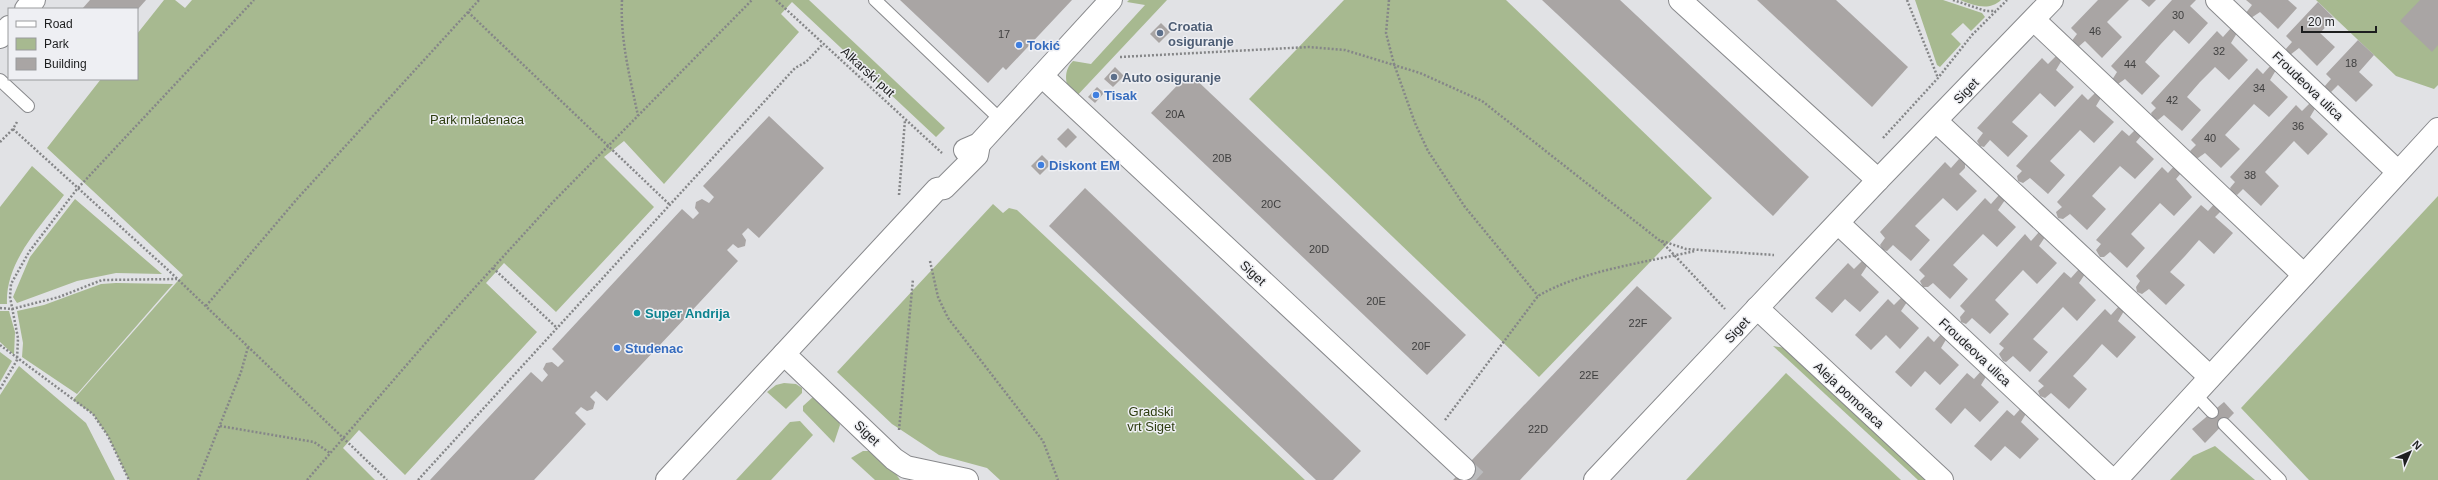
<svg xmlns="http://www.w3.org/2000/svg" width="2438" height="480" font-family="Helvetica,sans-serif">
	<rect width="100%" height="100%" fill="#e1e2e5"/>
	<!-- green -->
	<g fill="#a7b990">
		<polygon points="164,0 175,0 185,8 192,0 809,0 945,128 936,137 792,2 781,14 799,32 664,184 624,141 604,157 654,207 556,312 504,263 486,283 537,332 405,475 359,430 343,448 375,480 129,480 108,436 93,414 73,400 183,275 47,148 101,79 137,79 137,34"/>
		<path d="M 1129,0 L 1167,0 L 1073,100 C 1067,87 1061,73 1073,61 L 1091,64 L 1145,5 L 1127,2 Z"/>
		<polygon points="1344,0 1506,0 1712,198 1539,377 1249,99"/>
		<polygon points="1915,0 1943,0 1982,13 1985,17 1971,31 1963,23 1951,34 1961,44 1940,67 1937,65"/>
		<path d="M 1960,0 L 2001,0 C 1989,11 1975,6 1960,0 Z"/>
		<polygon points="2316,0 2438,0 2438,85 2434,89 2396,76"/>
		<path d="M 32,166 L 64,195 C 40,227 5,262 7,304 L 0,304 L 0,207 Z"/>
		<polygon points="2438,196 2438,480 2309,480 2241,408"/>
		<polygon points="75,199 162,274 116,273 77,281 17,303 13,297 30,257"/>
		<polygon points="993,204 1003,213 1009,208 1017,210 1305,480 1000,480 987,468 939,455 892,424 837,372"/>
		<polygon points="116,283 173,284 77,394 22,357 23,343 17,311 44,305 101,284"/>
		<polygon points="0,311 9,311 15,332 14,355 0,342"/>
		<polygon points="1773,346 1785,348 1929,480 1918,480"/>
		<polygon points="0,352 12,361 0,382"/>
		<polygon points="19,366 86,423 115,480 0,480 0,395"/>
		<polygon points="1786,373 1901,480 1686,480"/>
		<polygon points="784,383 796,384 802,388 802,393 786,409 767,392 776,385"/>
		<polygon points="813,397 838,419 840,425 834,443 803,411 803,406"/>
		<polygon points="800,421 813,435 771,480 736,480 790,422"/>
		<polygon points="2215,446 2255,480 2170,480 2193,456"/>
		<polygon points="863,451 870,451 892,468 900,480 875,480 851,458"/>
	</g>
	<!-- building -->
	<g fill="#a9a5a4">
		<polygon points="90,0 146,0 138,9 82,9"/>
		<polygon points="900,0 1072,0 1006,70 1003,67 988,83"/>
		<polygon points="1542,0 1620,0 1809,177 1773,216"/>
		<polygon points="1757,0 1836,0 1908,67 1872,107"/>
		<polygon points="2098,0 2129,0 2107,22 2122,37 2102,58 2085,41 2077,48 2071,42 2077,34 2071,28"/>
		<polygon points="2141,0 2156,0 2149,7"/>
		<polygon points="2172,0 2196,0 2190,6 2208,23 2189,44 2174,30 2160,45 2145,62 2160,76 2142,95 2125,79 2118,84 2112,80 2117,72 2111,66"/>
		<polygon points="2246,0 2288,0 2297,8 2278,29 2260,12 2251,18 2245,14 2252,5"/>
		<polygon points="2420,0 2438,0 2438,45 2432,52 2400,21"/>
		<polygon points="2318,2 2334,18 2320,33 2335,47 2317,66 2299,48 2290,55 2285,50 2292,42 2286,36"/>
		<polygon points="1161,23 1170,32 1159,43 1150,34"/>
		<polygon points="2231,28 2237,33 2231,43 2248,60 2229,80 2215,67 2200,82 2187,97 2201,110 2182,131 2164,115 2158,120 2153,118 2151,113 2156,108 2151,103 2217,31 2223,37"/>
		<polygon points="2358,40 2374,55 2359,72 2373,85 2356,102 2338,85 2331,92 2324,87 2331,79 2326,74"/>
		<polygon points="2057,55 2062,60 2056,70 2074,87 2055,107 2040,93 2012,122 2028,136 2008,157 1990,140 1984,147 1980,146 1977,141 1983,133 1977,128 2042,58 2048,64"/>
		<polygon points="2271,65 2276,70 2270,80 2288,97 2269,117 2254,104 2240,119 2225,135 2240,149 2221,168 2205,153 2198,158 2194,157 2190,151 2196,145 2191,140 2257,68 2263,74"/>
		<polygon points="1115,67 1124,76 1113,87 1104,79"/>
		<polygon points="1189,73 1466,335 1427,375 1151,113"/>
		<polygon points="1097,87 1104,93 1095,103 1088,97"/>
		<polygon points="2097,91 2102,96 2096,106 2114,122 2111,125 2094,143 2080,130 2050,161 2065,175 2048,194 2030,178 2023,183 2018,181 2017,176 2022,171 2016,166 2082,94 2088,100"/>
		<polygon points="2311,102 2316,107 2310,117 2328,134 2308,155 2294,141 2280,156 2265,172 2279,186 2261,206 2243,189 2237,195 2232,192 2230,188 2235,182 2230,177 2296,105 2302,111"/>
		<polygon points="769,116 824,168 759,238 748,228 742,234 746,240 745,246 738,248 733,244 727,250 738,261 673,331 607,401 596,391 590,397 595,402 593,409 587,411 581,407 575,413 586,424 534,480 430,480 531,372 542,382 548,375 543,369 546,363 552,362 558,367 564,361 552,349 682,209 693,219 699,213 695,208 696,202 702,199 709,203 714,197 703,186"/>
		<polygon points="1068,128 1077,137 1066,148 1057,139"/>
		<polygon points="2137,128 2141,136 2136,142 2154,159 2135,179 2120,166 2092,196 2106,209 2087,230 2070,214 2063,219 2058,218 2056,212 2062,207 2057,202 2122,130 2129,136"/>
		<polygon points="1042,155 1051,164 1040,175 1031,166"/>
		<polygon points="1959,159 1964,161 1965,164 1965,168 1959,174 1977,191 1957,211 1943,198 1915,226 1930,240 1911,261 1893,245 1887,251 1883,250 1880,245 1885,238 1880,232 1945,162 1951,168"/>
		<polygon points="2176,164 2181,173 2176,179 2192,197 2174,216 2160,203 2131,234 2145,248 2127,268 2110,252 2104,257 2100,257 2096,250 2101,244 2096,240 2162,167 2168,173"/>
		<polygon points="1085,188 1361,451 1333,480 1316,480 1049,226"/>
		<polygon points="1999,195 2005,200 1998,210 2016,227 1997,247 1983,234 1953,265 1968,279 1950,299 1933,283 1928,287 1923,287 1920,281 1925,276 1919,270 1985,198 1991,204"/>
		<polygon points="2216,202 2221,211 2215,217 2233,233 2214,254 2199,240 2185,256 2170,272 2185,285 2166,305 2149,289 2142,294 2137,292 2136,287 2140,281 2136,276 2201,205 2208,211"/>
		<polygon points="2039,232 2045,237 2039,246 2057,263 2037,284 2023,270 2008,286 1995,300 2009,314 1990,334 1972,318 1966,324 1961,322 1960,317 1965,311 1960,306 2025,234 2031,241"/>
		<polygon points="1862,261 1867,266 1861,275 1879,292 1860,312 1845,299 1832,313 1815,298 1848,263 1854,269"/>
		<polygon points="2079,269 2085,274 2079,283 2096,300 2077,321 2063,307 2033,339 2048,352 2030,372 2013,356 2006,362 2003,361 1999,354 2004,348 1999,344 2064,272 2071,278"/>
		<polygon points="1637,286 1672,318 1520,480 1453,480"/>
		<polygon points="1902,297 1907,302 1901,311 1919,328 1900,349 1886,335 1871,350 1855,335 1888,299 1894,305"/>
		<polygon points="2119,306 2124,311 2118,321 2136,337 2117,358 2102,344 2088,360 2073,376 2087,389 2069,409 2051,393 2045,398 2040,396 2038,391 2044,386 2038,381 2105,309 2111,315"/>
		<polygon points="1942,333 1947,338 1941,348 1959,365 1940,385 1925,371 1911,387 1895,372 1928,336 1934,342"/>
		<polygon points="1982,370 1987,375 1981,385 1999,402 1980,422 1965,408 1951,424 1935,409 1967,373 1974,379"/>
		<polygon points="2224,402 2234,413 2205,443 2192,429"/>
		<polygon points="2022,407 2027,412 2021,422 2039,439 2020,459 2005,446 1991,461 1974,446 2007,410 2014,416"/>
	</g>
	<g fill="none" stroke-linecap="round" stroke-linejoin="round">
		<!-- minor-tunnel -->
		<polyline stroke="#babbbd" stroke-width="22" stroke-dasharray="22 11" stroke-linecap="butt" points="1464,469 1476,480"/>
		<defs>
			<g id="service">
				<polyline points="875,0 1001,120"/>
				<polyline points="0,80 28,106"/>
				<polyline points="2195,394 2212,412"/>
				<polyline points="2224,424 2280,480"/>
			</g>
			<g id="minor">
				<polyline points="1680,0 1878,180"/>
				<polyline points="2217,0 2398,172"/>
				<polyline points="2034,20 2304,275"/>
				<polyline points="1042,76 1464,469"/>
				<polyline points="1936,121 2210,377"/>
				<polyline points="965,150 979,144 1111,0"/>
				<polyline points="1838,223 2112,480"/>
				<polyline points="1757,308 1942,480"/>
				<polyline points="784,354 894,459 906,467 967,480"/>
				<polyline points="667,480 937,189 944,188 977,155 979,144"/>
				<polyline points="1595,480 1878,180 2052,0"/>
			</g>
			<g id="tertiary">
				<polyline points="26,9 34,0"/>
				<polyline points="0,37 9,27"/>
				<polyline points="2116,480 2438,129"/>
			</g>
		</defs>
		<!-- service casing -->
		<use href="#service" stroke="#88898c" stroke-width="14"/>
		<!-- minor casing -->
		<use href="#minor" stroke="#88898c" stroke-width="24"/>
		<!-- tertiary casing -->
		<use href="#tertiary" stroke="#88898c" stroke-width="24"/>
		<!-- path -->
		<g stroke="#858688" stroke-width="2.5" stroke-dasharray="2 2" stroke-linecap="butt">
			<path d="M 622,0 C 620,40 630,77 638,116"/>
			<polyline points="776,0 942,153"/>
			<polyline points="1389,0 1386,33 1394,64 1415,123 1428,151 1465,207 1538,296"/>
			<polyline points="1907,0 1938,78"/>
			<polyline points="1953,0 1986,11 1996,11"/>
			<polyline points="468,12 670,205"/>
			<polyline points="1120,57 1309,47 1345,50 1420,73 1482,101 1659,240 1686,249 1774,255"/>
			<polyline points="17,122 13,129 166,268 387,480"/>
			<polyline points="1883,138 1938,78 1972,35 2007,0"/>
			<polyline points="0,142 13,129"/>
			<polyline points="899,195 905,120"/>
			<polyline points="1661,241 1725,309"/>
			<polyline points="930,261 938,297 948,318 1043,441 1058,480"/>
			<polyline points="493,268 557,328"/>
			<polyline points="206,306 297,199 479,0"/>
			<polyline points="0,308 12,309 59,297 102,280 177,279"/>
			<polyline points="0,345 93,414 108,436 129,480"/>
			<polyline points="0,389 17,360 18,338 10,297 11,284 29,252 77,189 254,0"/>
			<path d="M 1445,420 L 1538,296 C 1580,271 1647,262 1695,251"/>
			<polyline points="220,426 314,442 330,453"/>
			<polyline points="899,430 913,279"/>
			<polyline points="198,480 241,372 248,347"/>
			<polyline points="307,480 449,316 553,202 752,0"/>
			<polyline points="418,480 795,68 806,62 823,44"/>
		</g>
		<!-- service -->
		<use href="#service" stroke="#fff" stroke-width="12"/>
		<!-- minor -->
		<use href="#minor" stroke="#fff" stroke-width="22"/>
		<!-- tertiary -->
		<use href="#tertiary" stroke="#fff" stroke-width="22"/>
	</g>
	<!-- markers -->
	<g fill="#5c6f8a" stroke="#eeeff3" stroke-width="1.5">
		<circle cx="1160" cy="33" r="4"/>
		<circle cx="1114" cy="77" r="4"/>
	</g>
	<g fill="#3f7fe0" stroke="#eeeff3" stroke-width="1.5">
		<circle cx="1019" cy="45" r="4"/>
		<circle cx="1096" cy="95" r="4"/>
		<circle cx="1041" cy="165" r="4"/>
		<circle cx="617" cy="348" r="4"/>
	</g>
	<circle fill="#0f9aa8" stroke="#eeeff3" stroke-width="1.5" cx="637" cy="313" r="4"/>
	<g text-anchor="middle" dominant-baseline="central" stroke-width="3" stroke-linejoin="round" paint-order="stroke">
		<!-- number labels -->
		<g font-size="11" fill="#404040">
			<text x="2178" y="15">30</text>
			<text x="2095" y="31">46</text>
			<text x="1004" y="34">17</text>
			<text x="2219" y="51">32</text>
			<text x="2351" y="63">18</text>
			<text x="2130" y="64">44</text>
			<text x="2259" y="88">34</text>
			<text x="2172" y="100">42</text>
			<text x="1175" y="114">20A</text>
			<text x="2298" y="126">36</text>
			<text x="2210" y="138">40</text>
			<text x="1222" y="158">20B</text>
			<text x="2250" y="175">38</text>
			<text x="1271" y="204">20C</text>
			<text x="1319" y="249">20D</text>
			<text x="1376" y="301">20E</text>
			<text x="1638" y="323">22F</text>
			<text x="1421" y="346">20F</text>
			<text x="1589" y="375">22E</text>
			<text x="1538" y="429">22D</text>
		</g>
		<!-- service labels -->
		<g font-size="13" font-weight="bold" fill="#4e5e75" stroke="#eeeff3" text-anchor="start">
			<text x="1168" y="26">Croatia<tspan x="1168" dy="15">osiguranje</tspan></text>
			<text x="1122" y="77">Auto osiguranje</text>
		</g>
		<!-- shop labels -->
		<g font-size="13" font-weight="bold" fill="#366cbe" stroke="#eeeff3" text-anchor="start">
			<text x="1027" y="45">Tokić</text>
			<text x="1104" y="95">Tisak</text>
			<text x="1049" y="165">Diskont EM</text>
			<text x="625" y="348">Studenac</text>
		</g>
		<!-- street labels -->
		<g font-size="13" fill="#1d1e1f" stroke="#eeeff3">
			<text transform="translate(868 72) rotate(42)">Alkarski put</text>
			<text transform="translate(2308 86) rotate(44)">Froudeova ulica</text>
			<text transform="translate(1966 91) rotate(-46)">Siget</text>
			<text transform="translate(1253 273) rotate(43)">Siget</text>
			<text transform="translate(1737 330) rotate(-47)">Siget</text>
			<text transform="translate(1975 352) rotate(43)">Froudeova ulica</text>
			<text transform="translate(1849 395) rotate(43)">Aleja pomoraca</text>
			<text transform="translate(867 433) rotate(44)">Siget</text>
		</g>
		<!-- park labels -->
		<g font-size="13" fill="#2d3d10" stroke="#eeeff3">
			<text x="477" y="119">Park mladenaca</text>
			<text x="1151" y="411">Gradski<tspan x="1151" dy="15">vrt Siget</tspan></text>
		</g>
		<!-- culture labels -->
		<g font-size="13" font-weight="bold" fill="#0d838f" stroke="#eeeff3" text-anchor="start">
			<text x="645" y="313">Super Andrija</text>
		</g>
	</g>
	<!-- legend -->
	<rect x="8" y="8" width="130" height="72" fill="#eeeff3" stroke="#9a9b9e"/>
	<rect x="16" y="21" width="20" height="6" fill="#ffffff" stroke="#9a9b9e"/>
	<text x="44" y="28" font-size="12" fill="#1d1e1f">Road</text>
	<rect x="16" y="38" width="20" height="12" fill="#a7b990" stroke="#9a9b9e"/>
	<text x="44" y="48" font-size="12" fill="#1d1e1f">Park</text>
	<rect x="16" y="58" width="20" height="12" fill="#a9a5a4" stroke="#9a9b9e"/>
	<text x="44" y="68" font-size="12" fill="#1d1e1f">Building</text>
	<!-- north arrow -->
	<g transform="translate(2410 452) rotate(45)" stroke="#eeeff3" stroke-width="3" paint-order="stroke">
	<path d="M0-3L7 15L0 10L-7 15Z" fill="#1d1e1f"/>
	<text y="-6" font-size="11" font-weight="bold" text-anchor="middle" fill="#1d1e1f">N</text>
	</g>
	<!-- scale -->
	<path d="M2302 26v6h74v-6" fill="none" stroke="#1d1e1f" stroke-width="2"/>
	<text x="2308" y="26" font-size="12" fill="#1d1e1f" stroke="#eeeff3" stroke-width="3" paint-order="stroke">20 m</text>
</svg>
